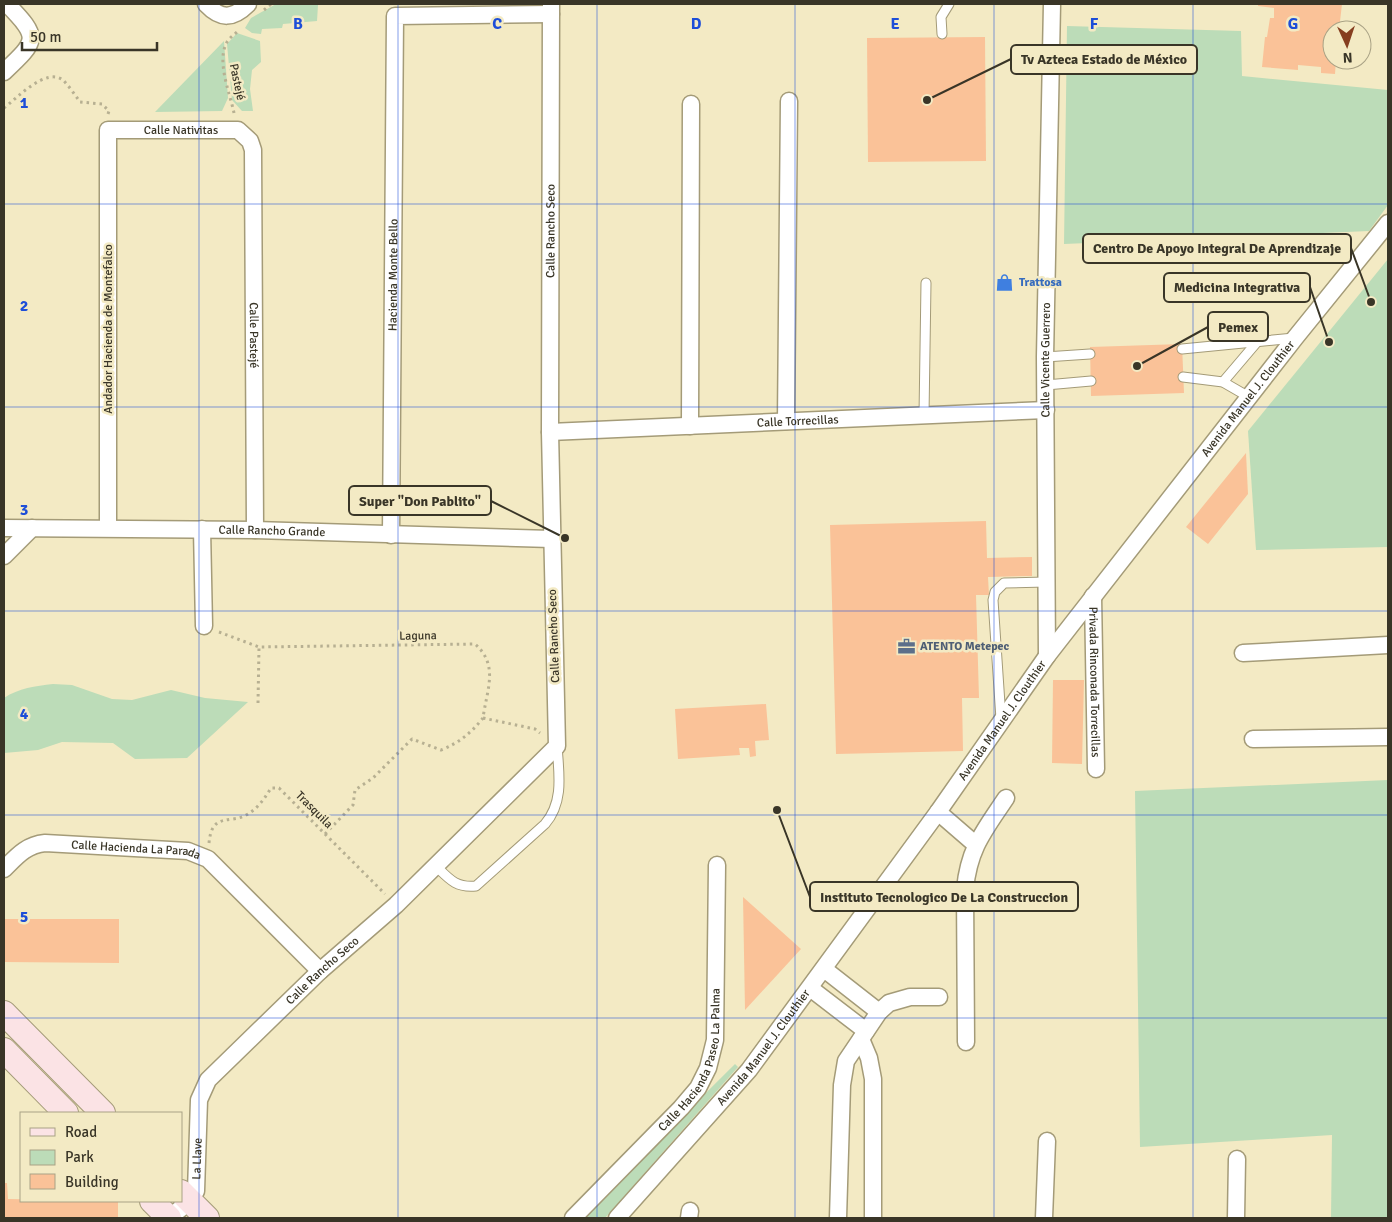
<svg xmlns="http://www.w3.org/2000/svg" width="1392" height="1222" font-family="Signika,sans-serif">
	<rect width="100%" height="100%" fill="#f3eac4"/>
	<!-- green -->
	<g fill="#bcdcb8">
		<polygon points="276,4 336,4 318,5 317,21 283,24 282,28 262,29 261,34 252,33 245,28 251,18"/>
		<polygon points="1067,26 1241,31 1242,76 1388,90 1388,205 1369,231 1064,244"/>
		<polygon points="237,33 260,41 261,62 252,70 250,89 253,111 242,111 232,100 227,44"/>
		<polygon points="224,41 228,98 222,111 155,112"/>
		<polygon points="1388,259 1388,547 1256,550 1248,431"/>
		<path d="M 53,684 L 72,685 L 112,699 L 132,700 L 171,690 L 205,698 L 248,702 L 187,758 L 135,759 L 113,743 L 62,742 L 38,750 L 4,753 L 4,698 C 19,688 35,686 53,684 Z"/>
		<polygon points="1388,780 1388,1218 1331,1218 1332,1135 1140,1147 1135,791"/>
		<polygon points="735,1064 738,1067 605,1218 580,1218"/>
	</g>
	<!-- building -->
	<g fill="#fac298">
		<polygon points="1258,4 1342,4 1339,30 1332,30 1332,60 1336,60 1335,74 1321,73 1321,67 1298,65 1298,70 1262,67 1265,37 1267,37 1270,18 1274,18 1274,8 1258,6"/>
		<polygon points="985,37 986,161 868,162 867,38"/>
		<polygon points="1182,344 1184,393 1091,396 1090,347"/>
		<polygon points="1246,453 1248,494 1208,544 1186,527"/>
		<polygon points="986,521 987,558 1032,557 1032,576 988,577 989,595 976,595 979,698 962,698 963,751 836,754 830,525"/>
		<polygon points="1053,680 1084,680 1082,764 1052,763"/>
		<polygon points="766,704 769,740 755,741 756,756 750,757 749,748 739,748 740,755 678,759 675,709"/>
		<polygon points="743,897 801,949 745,1010"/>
		<polygon points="4,919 119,919 119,963 4,962"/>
		<polygon points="4,1183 7,1183 8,1199 118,1201 118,1218 4,1218"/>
	</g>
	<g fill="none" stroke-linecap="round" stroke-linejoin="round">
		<defs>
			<g id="lane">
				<polyline points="942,34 941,17 949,4"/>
				<polyline points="1182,349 1294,338"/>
				<polyline points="1045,357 1090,354"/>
				<polyline points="1183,377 1223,382 1249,397"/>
				<polyline points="1223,382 1257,342"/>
				<polyline points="1046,385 1091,381"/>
				<polyline points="924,415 926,283"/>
				<polyline points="1001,719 993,600 995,592 1004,583 1046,582"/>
				<path d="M 436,866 C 449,879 456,888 476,886 L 545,824 C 564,802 559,774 557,746"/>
			</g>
			<g id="street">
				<path d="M 206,4 C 221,20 233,19 248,4"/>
				<path d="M 4,72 C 38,40 40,38 7,4"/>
				<polyline points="786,421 789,101"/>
				<polyline points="690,426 691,104"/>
				<path id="s1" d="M 550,432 L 1046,410"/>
				<path id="s2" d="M 108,527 L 108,130 L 238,130 L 250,141 L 253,150 L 255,530"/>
				<path id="s3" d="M 4,528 L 255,530 L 551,539"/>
				<polyline points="202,529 204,626"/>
				<path id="s4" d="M 391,535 L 395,16 L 551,14"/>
				<polyline points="4,556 32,528"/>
				<path id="s5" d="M 1093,596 L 1096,769"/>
				<polyline points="1243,653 1388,645"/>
				<path id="s6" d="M 1047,656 L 1045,357 L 1052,4"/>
				<polyline points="1253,739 1388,737"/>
				<polyline points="938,812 975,844"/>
				<path id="s7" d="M 4,869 C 17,856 26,845 45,843 L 188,851 L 208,859 L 320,971"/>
				<polyline points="824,969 879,1012"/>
				<polyline points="810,988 866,1031"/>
				<polyline points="861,1039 869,1058 873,1079 873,1218"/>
				<path d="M 966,1042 L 965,889 C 969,848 984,831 1006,798"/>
				<path id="s8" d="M 169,1218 L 190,1201 L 196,1191 L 199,1100 L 208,1080 L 320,971 L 396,905 L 557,746 L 550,432 L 551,4"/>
				<path id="s9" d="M 573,1218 L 681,1108 L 698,1088 L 708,1068 L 715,1040 L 717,865"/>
				<path id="s10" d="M 617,1218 L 749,1070 L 938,812 L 1047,656 L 1295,338 L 1388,223"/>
				<polyline points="689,1218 690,1211"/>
				<polyline points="838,1218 842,1085 846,1061 879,1012 889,1003 910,997 939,997"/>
				<polyline points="1044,1218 1047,1141"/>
				<polyline points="1236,1218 1237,1159"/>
			</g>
			<g id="secondary">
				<polyline points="4,1013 103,1113"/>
				<polyline points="4,1050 66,1113"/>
				<polyline points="181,1192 207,1218"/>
				<polyline points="152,1201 169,1218"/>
			</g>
		</defs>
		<!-- lane casing -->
		<use href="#lane" stroke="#a49b78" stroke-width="11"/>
		<!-- street casing -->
		<use href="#street" stroke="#a49b78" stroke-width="19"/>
		<!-- secondary casing -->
		<use href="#secondary" stroke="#a49b78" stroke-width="26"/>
		<!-- path -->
		<g stroke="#b7b092" stroke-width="3" stroke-dasharray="2.5 4" stroke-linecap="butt">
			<polyline points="264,10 271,4"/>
			<path d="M 4,108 C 17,98 46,67 63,80 C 69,86 75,95 80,102 L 102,104 L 109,111 L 108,114"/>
			<path d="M 234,113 C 230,93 216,61 227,42 C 229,38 234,35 238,31"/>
			<path d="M 219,632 L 259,647 L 475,644 C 499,665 487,689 483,718"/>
			<polyline points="258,703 259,647"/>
			<polyline points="483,718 535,729 540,733"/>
			<path d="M 325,834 L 353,805 L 355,790 L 373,778 L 412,739 L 441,750 C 459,743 471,733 483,718"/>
			<path d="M 209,843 C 212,811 230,825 248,814 C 258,808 265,798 271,788 L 279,788 L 385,894"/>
		</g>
		<!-- lane -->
		<use href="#lane" stroke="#fff" stroke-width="9"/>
		<!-- street -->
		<use href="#street" stroke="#fff" stroke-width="16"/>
		<!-- secondary -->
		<use href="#secondary" stroke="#fbe3e5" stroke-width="24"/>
	</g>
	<!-- grid -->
	<path fill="none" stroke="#1d4ed8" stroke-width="1" stroke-opacity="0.55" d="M 199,4 L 199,1218M 398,4 L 398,1218M 597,4 L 597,1218M 795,4 L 795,1218M 994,4 L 994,1218M 1193,4 L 1193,1218M 4,204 L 1388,204M 4,407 L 1388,407M 4,611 L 1388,611M 4,815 L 1388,815M 4,1018 L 1388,1018"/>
	<!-- icons -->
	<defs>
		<symbol id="shop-bare" viewBox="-9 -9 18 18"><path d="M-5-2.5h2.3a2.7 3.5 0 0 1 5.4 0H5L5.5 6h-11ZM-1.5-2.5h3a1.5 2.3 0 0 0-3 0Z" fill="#3f7fe0" stroke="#f3eac4" stroke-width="2.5" paint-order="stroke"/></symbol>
		<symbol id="office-bare" viewBox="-9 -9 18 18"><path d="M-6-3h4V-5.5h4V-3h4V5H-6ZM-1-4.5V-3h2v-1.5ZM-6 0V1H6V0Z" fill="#5c6f8a" stroke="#f3eac4" stroke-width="2.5" paint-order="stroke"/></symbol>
	</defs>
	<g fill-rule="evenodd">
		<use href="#shop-bare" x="992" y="270" width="25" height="25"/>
		<use href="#office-bare" x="894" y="634" width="25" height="25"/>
	</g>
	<g text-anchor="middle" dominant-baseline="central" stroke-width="5" stroke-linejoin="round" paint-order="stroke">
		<!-- street labels -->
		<g font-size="12" fill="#393527" stroke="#f3eac4">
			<text transform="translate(237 82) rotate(78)">Pastejé</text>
			<text stroke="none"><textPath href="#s2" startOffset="470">Calle Nativitas</textPath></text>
			<text stroke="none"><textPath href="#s8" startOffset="1150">Calle Rancho Seco</textPath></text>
			<text stroke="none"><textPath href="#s4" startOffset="260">Hacienda Monte Bello</textPath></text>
			<text transform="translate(108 329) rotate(-90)">Andador Hacienda de Montefalco</text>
			<text stroke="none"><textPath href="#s2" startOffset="738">Calle Pastejé</textPath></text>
			<text stroke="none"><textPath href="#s6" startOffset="296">Calle Vicente Guerrero</textPath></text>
			<text stroke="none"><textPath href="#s10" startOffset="1035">Avenida Manuel J. Clouthier</textPath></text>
			<text stroke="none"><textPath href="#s1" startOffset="248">Calle Torrecillas</textPath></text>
			<text stroke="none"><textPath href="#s3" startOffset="268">Calle Rancho Grande</textPath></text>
			<text transform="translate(418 636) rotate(-1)">Laguna</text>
			<text transform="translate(554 636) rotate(-92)">Calle Rancho Seco</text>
			<text stroke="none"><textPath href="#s5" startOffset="86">Privada Rinconada Torrecillas</textPath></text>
			<text stroke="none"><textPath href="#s10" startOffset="630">Avenida Manuel J. Clouthier</textPath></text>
			<text transform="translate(314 810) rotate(45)">Trasquila</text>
			<text stroke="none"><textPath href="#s7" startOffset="141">Calle Hacienda La Parada</textPath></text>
			<text stroke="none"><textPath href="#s8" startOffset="310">Calle Rancho Seco</textPath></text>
			<text stroke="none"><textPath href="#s10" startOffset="225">Avenida Manuel J. Clouthier</textPath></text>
			<text stroke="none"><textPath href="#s9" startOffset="204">Calle Hacienda Paseo La Palma</textPath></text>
			<text stroke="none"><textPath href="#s8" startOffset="71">La Llave</textPath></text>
		</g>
		<!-- shop labels -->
		<g font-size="12" font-weight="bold" fill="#366cbe" stroke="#f3eac4" text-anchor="start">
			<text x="1019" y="282">Trattosa</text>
		</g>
		<!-- service labels -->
		<g font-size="12" font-weight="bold" fill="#4e5e75" stroke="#f3eac4" text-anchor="start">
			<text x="920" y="646">ATENTO Metepec</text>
		</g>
	</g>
	<g font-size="16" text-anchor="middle" font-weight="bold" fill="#1d4ed8" stroke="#f3eac4" stroke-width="5" stroke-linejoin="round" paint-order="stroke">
		<text x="298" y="29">B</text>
		<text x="497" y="29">C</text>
		<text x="696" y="29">D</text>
		<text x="895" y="29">E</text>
		<text x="1094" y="29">F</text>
		<text x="1293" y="29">G</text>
		<text x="24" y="108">1</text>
		<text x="24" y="311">2</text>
		<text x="24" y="515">3</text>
		<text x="24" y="719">4</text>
		<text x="24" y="922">5</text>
	</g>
	<!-- callouts -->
	<path fill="none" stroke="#393527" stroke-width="2" d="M927 100L1011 59M1371 302L1351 248M1329 342L1310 287M1137 366L1208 327M565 538L491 501M777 810L810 897"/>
	<g fill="#393527" stroke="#f3eac4" stroke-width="2">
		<circle cx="927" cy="100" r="5"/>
		<circle cx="1371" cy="302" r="5"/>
		<circle cx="1329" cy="342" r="5"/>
		<circle cx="1137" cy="366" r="5"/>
		<circle cx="565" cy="538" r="5"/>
		<circle cx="777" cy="810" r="5"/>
	</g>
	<g fill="#f3eac4" stroke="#393527" stroke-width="2">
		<rect x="1011" y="45" width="186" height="29" rx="5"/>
		<rect x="1083" y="234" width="268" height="29" rx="5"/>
		<rect x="1164" y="273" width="146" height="29" rx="5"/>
		<rect x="1208" y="312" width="60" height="29" rx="5"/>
		<rect x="349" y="486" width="142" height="29" rx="5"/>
		<rect x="810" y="882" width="268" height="29" rx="5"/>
	</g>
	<g font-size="14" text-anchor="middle" font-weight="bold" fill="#393527">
		<text x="1104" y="64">Tv Azteca Estado de México</text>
		<text x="1217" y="253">Centro De Apoyo Integral De Aprendizaje</text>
		<text x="1237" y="292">Medicina Integrativa</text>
		<text x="1238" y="332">Pemex</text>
		<text x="420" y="506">Super "Don Pablito"</text>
		<text x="944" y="902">Instituto Tecnologico De La Construccion</text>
	</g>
	<!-- border -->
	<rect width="1392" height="1222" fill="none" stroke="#393527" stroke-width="10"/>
	<!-- legend -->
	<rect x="20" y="1112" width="162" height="90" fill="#f3eac4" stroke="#a9a285"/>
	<rect x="30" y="1128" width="25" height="8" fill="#fbe3e5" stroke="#a9a285"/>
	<text x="65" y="1137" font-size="15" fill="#393527">Road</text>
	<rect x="30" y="1150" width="25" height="15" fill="#bcdcb8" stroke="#a9a285"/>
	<text x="65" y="1162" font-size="15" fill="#393527">Park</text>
	<rect x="30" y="1174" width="25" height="15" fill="#fac298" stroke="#a9a285"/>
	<text x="65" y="1187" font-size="15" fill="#393527">Building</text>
	<!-- north arrow -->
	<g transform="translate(1347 45) rotate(177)"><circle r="24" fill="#f3eac4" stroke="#a9a285"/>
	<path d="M0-4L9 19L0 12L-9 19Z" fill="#863e1f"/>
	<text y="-8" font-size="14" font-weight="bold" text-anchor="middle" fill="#393527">N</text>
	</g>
	<!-- scale -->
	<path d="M22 42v8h135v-8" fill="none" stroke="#393527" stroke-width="2.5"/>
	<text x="30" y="42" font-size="15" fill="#393527" stroke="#f3eac4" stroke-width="4" paint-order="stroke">50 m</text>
</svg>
